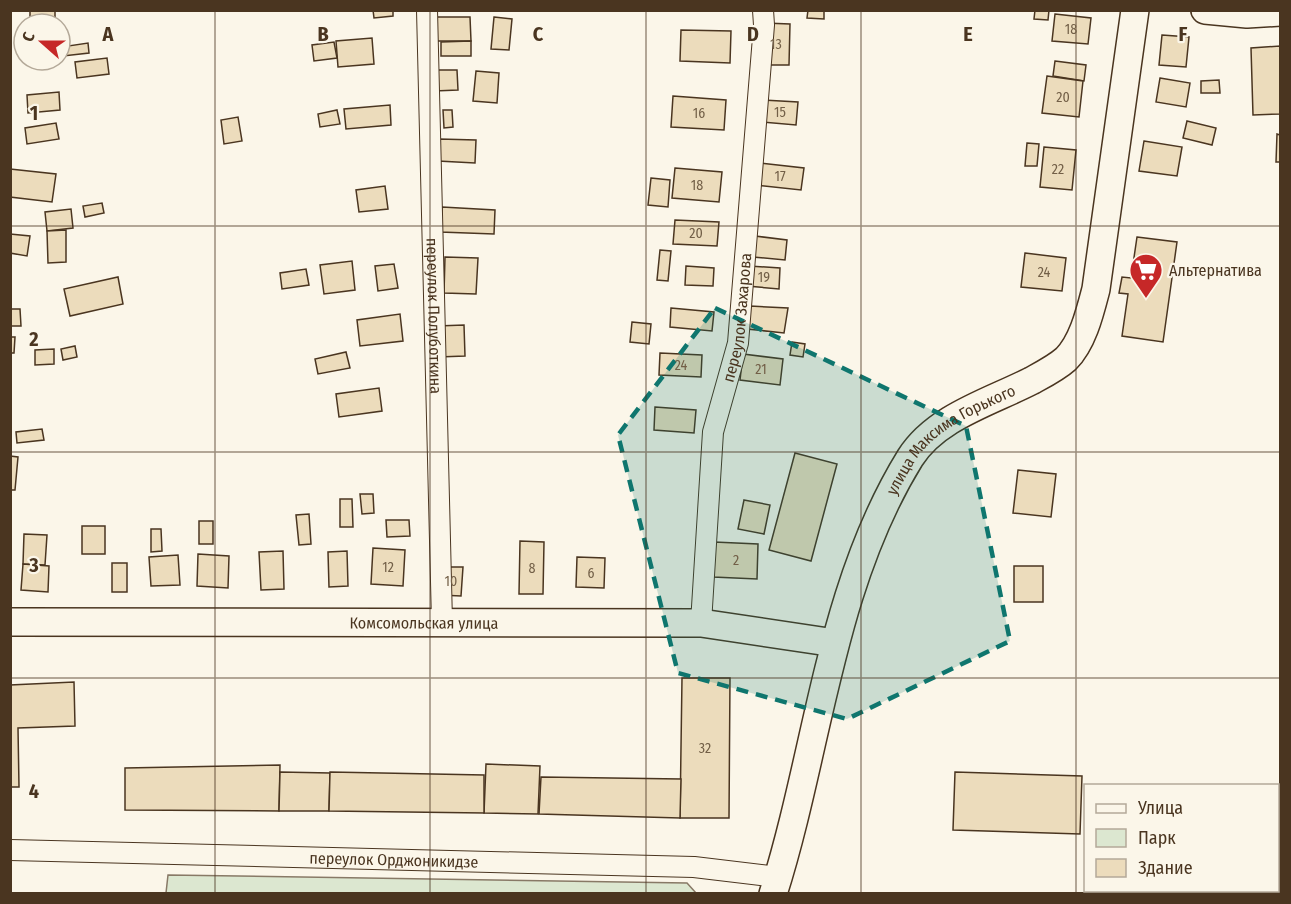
<svg xmlns="http://www.w3.org/2000/svg" width="1291" height="904" font-family="'Fira Sans Condensed',sans-serif">
	<rect width="100%" height="100%" fill="#fbf6e9"/>
	<!-- green -->
	<polygon fill="#dce7d0" stroke="#887966" stroke-width="1.5" points="168,875 687,883 696,893 166,893"/>
	<!-- building -->
	<g fill="#ecdcbc" stroke="#4a3520" stroke-width="1.5">
		<rect x="30" y="10" width="25" height="14"/>
		<polygon points="373,10 393,10 393,16 374,18"/>
		<polygon points="808,10 824,10 824,19 807,18"/>
		<polygon points="1035,10 1049,10 1048,20 1034,19"/>
		<polygon points="1055,14 1091,18 1088,44 1052,41"/>
		<polygon points="434,17 470,17 471,41 434,41"/>
		<polygon points="494,17 512,19 509,50 491,49"/>
		<polygon points="764,23 790,24 789,65 763,65"/>
		<polygon points="681,30 731,31 730,63 680,61"/>
		<polygon points="1162,35 1189,37 1186,67 1159,65"/>
		<polygon points="372,38 374,64 338,67 336,41"/>
		<polygon points="471,41 471,56 441,56 441,42"/>
		<polygon points="334,42 337,58 314,61 312,45"/>
		<polygon points="88,43 89,53 63,56 61,47"/>
		<polygon points="1280,46 1280,114 1253,115 1251,48"/>
		<polygon points="107,58 109,74 77,78 75,62"/>
		<polygon points="1055,61 1086,65 1084,81 1053,76"/>
		<polygon points="434,70 457,70 458,90 434,91"/>
		<polygon points="476,71 499,73 497,103 473,101"/>
		<polygon points="1047,76 1083,81 1079,117 1042,113"/>
		<polygon points="1160,78 1190,83 1186,107 1156,102"/>
		<polygon points="1219,80 1220,93 1201,93 1201,81"/>
		<polygon points="59,92 60,110 28,113 27,95"/>
		<polygon points="673,96 726,100 724,130 671,127"/>
		<polygon points="763,100 798,102 796,125 761,122"/>
		<polygon points="390,105 391,125 346,129 344,109"/>
		<polygon points="337,110 340,124 320,127 318,114"/>
		<polygon points="443,110 452,110 453,127 444,128"/>
		<polygon points="238,117 242,141 224,144 221,120"/>
		<polygon points="1187,121 1216,128 1212,145 1183,138"/>
		<polygon points="56,123 59,139 27,144 25,128"/>
		<polygon points="1277,134 1280,135 1280,162 1276,162"/>
		<polygon points="439,139 476,140 475,163 438,161"/>
		<polygon points="1144,141 1182,147 1177,176 1139,171"/>
		<polygon points="1027,143 1039,144 1037,166 1025,166"/>
		<polygon points="1044,147 1076,150 1072,190 1040,187"/>
		<polygon points="759,163 804,168 801,190 756,185"/>
		<polygon points="675,168 722,172 719,202 672,198"/>
		<polygon points="10,169 56,174 52,202 10,197"/>
		<polygon points="651,178 670,180 668,207 648,205"/>
		<polygon points="385,186 388,209 359,212 356,190"/>
		<polygon points="102,203 104,213 85,217 83,206"/>
		<polygon points="442,207 495,210 494,234 440,232"/>
		<polygon points="71,209 73,228 47,231 45,212"/>
		<polygon points="675,220 719,222 717,246 673,244"/>
		<polygon points="66,230 66,262 48,263 47,231"/>
		<polygon points="10,234 30,236 27,256 10,253"/>
		<polygon points="755,236 787,240 785,260 753,257"/>
		<polygon points="1137,237 1177,242 1163,342 1122,336 1128,294 1119,293 1122,277 1131,278"/>
		<polygon points="660,250 671,251 668,281 657,280"/>
		<polygon points="1025,253 1066,258 1062,291 1021,287"/>
		<polygon points="445,257 478,258 476,294 444,293"/>
		<polygon points="352,261 355,290 324,294 320,265"/>
		<polygon points="394,264 398,288 378,291 375,266"/>
		<polygon points="686,266 714,268 713,286 685,285"/>
		<polygon points="749,266 780,268 779,289 747,286"/>
		<polygon points="306,269 309,285 282,289 280,273"/>
		<polygon points="118,277 123,304 70,316 64,289"/>
		<polygon points="750,306 788,308 784,333 747,329"/>
		<polygon points="671,308 714,312 712,331 670,327"/>
		<polygon points="10,309 20,309 21,326 10,326"/>
		<polygon points="400,314 403,341 360,346 357,320"/>
		<polygon points="632,322 651,324 649,344 630,342"/>
		<polygon points="464,325 465,356 438,357 437,326"/>
		<polygon points="10,337 15,337 14,353 10,353"/>
		<polygon points="792,342 805,344 803,357 790,355"/>
		<polygon points="75,346 77,357 63,360 61,349"/>
		<polygon points="54,349 54,364 35,365 35,350"/>
		<polygon points="346,352 350,368 318,374 315,359"/>
		<polygon points="660,353 702,355 701,377 659,375"/>
		<polygon points="743,354 783,359 780,385 740,380"/>
		<polygon points="379,388 382,411 339,417 336,394"/>
		<polygon points="655,407 696,410 694,433 654,430"/>
		<polygon points="42,429 44,440 17,443 16,432"/>
		<polygon points="795,453 837,464 811,561 769,550"/>
		<polygon points="10,456 18,457 15,490 10,490"/>
		<polygon points="1018,470 1056,474 1051,517 1013,513"/>
		<polygon points="360,494 373,494 374,513 362,514"/>
		<polygon points="340,499 352,499 353,527 340,527"/>
		<polygon points="744,500 770,505 764,534 738,529"/>
		<polygon points="309,514 311,544 299,545 296,515"/>
		<polygon points="386,520 409,520 410,536 387,537"/>
		<rect x="199" y="521" width="14" height="23"/>
		<rect x="82" y="526" width="23" height="28"/>
		<polygon points="151,529 161,529 162,551 151,552"/>
		<polygon points="24,534 47,535 45,565 23,564"/>
		<polygon points="520,541 544,542 543,594 519,594"/>
		<polygon points="714,542 758,544 757,579 713,577"/>
		<polygon points="373,548 405,550 403,586 371,584"/>
		<polygon points="283,551 284,589 261,590 259,552"/>
		<polygon points="347,551 348,586 329,587 328,552"/>
		<polygon points="198,554 229,556 228,588 197,586"/>
		<polygon points="178,555 180,585 151,586 149,557"/>
		<polygon points="577,557 605,558 604,588 576,587"/>
		<rect x="112" y="563" width="15" height="29"/>
		<polygon points="23,564 49,566 48,592 21,590"/>
		<rect x="1014" y="566" width="29" height="36"/>
		<polygon points="440,567 463,567 461,596 440,595"/>
		<polygon points="682,678 730,678 729,818 680,818"/>
		<polygon points="74,682 75,726 18,728 19,787 10,787 10,685"/>
		<polygon points="486,764 540,766 538,814 484,813"/>
		<polygon points="280,765 279,811 125,810 125,768"/>
		<polygon points="280,772 330,773 329,811 279,811"/>
		<polygon points="330,772 484,775 484,813 329,811"/>
		<polygon points="955,772 1082,776 1080,834 953,830"/>
		<polygon points="541,777 681,779 680,818 539,814"/>
	</g>
	<g fill="none" stroke-linecap="round" stroke-linejoin="round">
		<defs>
			<g id="street">
				<path id="s1" d="M 427,10 L 442,622"/>
				<path id="s2" d="M 701,623 L 713,432 L 738,343 L 764,25 L 763,10"/>
				<path id="s3" d="M 10,850 L 694,867 L 778,877"/>
			</g>
			<g id="secondary">
				<polyline points="1205,10 1247,14 1280,12"/>
				<path id="s4" d="M 10,622 L 701,623 L 835,643"/>
				<path id="s5" d="M 773,894 C 819,749 829,589 910,458 C 936,417 990,402 1031,381 C 1042,375 1056,368 1066,359 C 1083,342 1090,312 1096,289 L 1135,10"/>
			</g>
		</defs>
		<!-- street casing -->
		<use href="#street" stroke="#4a3520" stroke-width="22"/>
		<!-- secondary casing -->
		<use href="#secondary" stroke="#4a3520" stroke-width="30"/>
		<!-- street -->
		<use href="#street" stroke="#fbf6e9" stroke-width="20"/>
		<!-- secondary -->
		<use href="#secondary" stroke="#fbf6e9" stroke-width="27"/>
	</g>
	<!-- marked area -->
	<path fill="#0f766e" fill-opacity="0.2" stroke="#0f766e" stroke-width="4.5" stroke-dasharray="12 8" stroke-linejoin="round" d="M 715,308 L 966,426 L 1010,641 L 847,719 L 678,673 L 618,435 Z"/>
	<!-- grid -->
	<path fill="none" stroke="#4a3520" stroke-width="1.5" stroke-opacity="0.55" d="M 215,10 L 215,894M 430,10 L 430,894M 646,10 L 646,894M 861,10 L 861,894M 1076,10 L 1076,894M 10,226 L 1280,226M 10,452 L 1280,452M 10,678 L 1280,678"/>
	<!-- icons -->
	<defs>
		<symbol id="supermarket-pin" viewBox="-11 -11 22 30"><path d="M0 17L-7.5 6A9.5 9.5 0 1 1 7.5 6Z" fill="#c62828" stroke="#fbf6e9"/><path d="M-6-5.5h2.5l.6 2H6L4.5 2H-2.5L-4.4-4H-6ZM-1.5 3.2a1.3 1.3 0 1 0 .1 0ZM3 3.2a1.3 1.3 0 1 0 .1 0Z" fill="#fff"/></symbol>
	</defs>
	<g fill-rule="evenodd">
		<use href="#supermarket-pin" x="1127" y="251" width="38" height="52"/>
	</g>
	<g text-anchor="middle" dominant-baseline="central" stroke-width="4.5" stroke-linejoin="round" paint-order="stroke">
		<!-- number labels -->
		<g font-size="14" fill="#725f47">
			<text x="1071" y="29">18</text>
			<text x="776" y="44">13</text>
			<text x="1063" y="97">20</text>
			<text x="780" y="112">15</text>
			<text x="699" y="113">16</text>
			<text x="1058" y="169">22</text>
			<text x="780" y="176">17</text>
			<text x="697" y="185">18</text>
			<text x="696" y="233">20</text>
			<text x="1044" y="272">24</text>
			<text x="764" y="277">19</text>
			<text x="681" y="365">24</text>
			<text x="761" y="369">21</text>
			<text x="736" y="560">2</text>
			<text x="388" y="567">12</text>
			<text x="532" y="568">8</text>
			<text x="591" y="573">6</text>
			<text x="451" y="581">10</text>
			<text x="705" y="748">32</text>
		</g>
		<!-- poi labels -->
		<g font-size="16" fill="#4a3520" stroke="#fbf6e9" text-anchor="start">
			<text x="1169" y="270">Альтернатива</text>
		</g>
		<!-- street labels -->
		<g font-size="16" fill="#4a3520" stroke="#fbf6e9">
			<text stroke="none"><textPath href="#s1" startOffset="306">переулок Полуботкина</textPath></text>
			<text stroke="none"><textPath href="#s2" startOffset="309">переулок Захарова</textPath></text>
			<text stroke="none"><textPath href="#s5" startOffset="502">улица Максима Горького</textPath></text>
			<text stroke="none"><textPath href="#s4" startOffset="414">Комсомольская улица</textPath></text>
			<text stroke="none"><textPath href="#s3" startOffset="384">переулок Орджоникидзе</textPath></text>
		</g>
	</g>
	<g font-size="20" text-anchor="middle" font-weight="bold" fill="#4a3520" stroke="#fbf6e9" stroke-width="4.5" stroke-linejoin="round" paint-order="stroke">
		<text x="108" y="41">A</text>
		<text x="323" y="41">B</text>
		<text x="538" y="41">C</text>
		<text x="753" y="41">D</text>
		<text x="968" y="41">E</text>
		<text x="1183" y="41">F</text>
		<text x="34" y="120">1</text>
		<text x="34" y="346">2</text>
		<text x="34" y="572">3</text>
		<text x="34" y="798">4</text>
	</g>
	<!-- border -->
	<rect width="1291" height="904" fill="none" stroke="#4a3520" stroke-width="24"/>
	<!-- legend -->
	<rect x="1084" y="784" width="195" height="108" fill="#fbf6e9" stroke="#b4a999" stroke-width="1.5"/>
	<rect x="1096" y="804" width="30" height="9" fill="#fbf6e9" stroke="#b4a999" stroke-width="1.5"/>
	<text x="1138" y="814" font-size="18" fill="#4a3520">Улица</text>
	<rect x="1096" y="829" width="30" height="18" fill="#dce7d0" stroke="#b4a999" stroke-width="1.5"/>
	<text x="1138" y="844" font-size="18" fill="#4a3520">Парк</text>
	<rect x="1096" y="859" width="30" height="18" fill="#ecdcbc" stroke="#b4a999" stroke-width="1.5"/>
	<text x="1138" y="874" font-size="18" fill="#4a3520">Здание</text>
	<!-- north arrow -->
	<g transform="translate(42 42) rotate(291)"><circle r="28" fill="#fbf6e9" stroke="#b4a999" stroke-width="1.5"/>
	<path d="M0-4.5L10 22L0 15L-10 22Z" fill="#c62828"/>
	<text y="-9" font-size="16" font-weight="bold" text-anchor="middle" fill="#4a3520">С</text>
	</g>
</svg>
